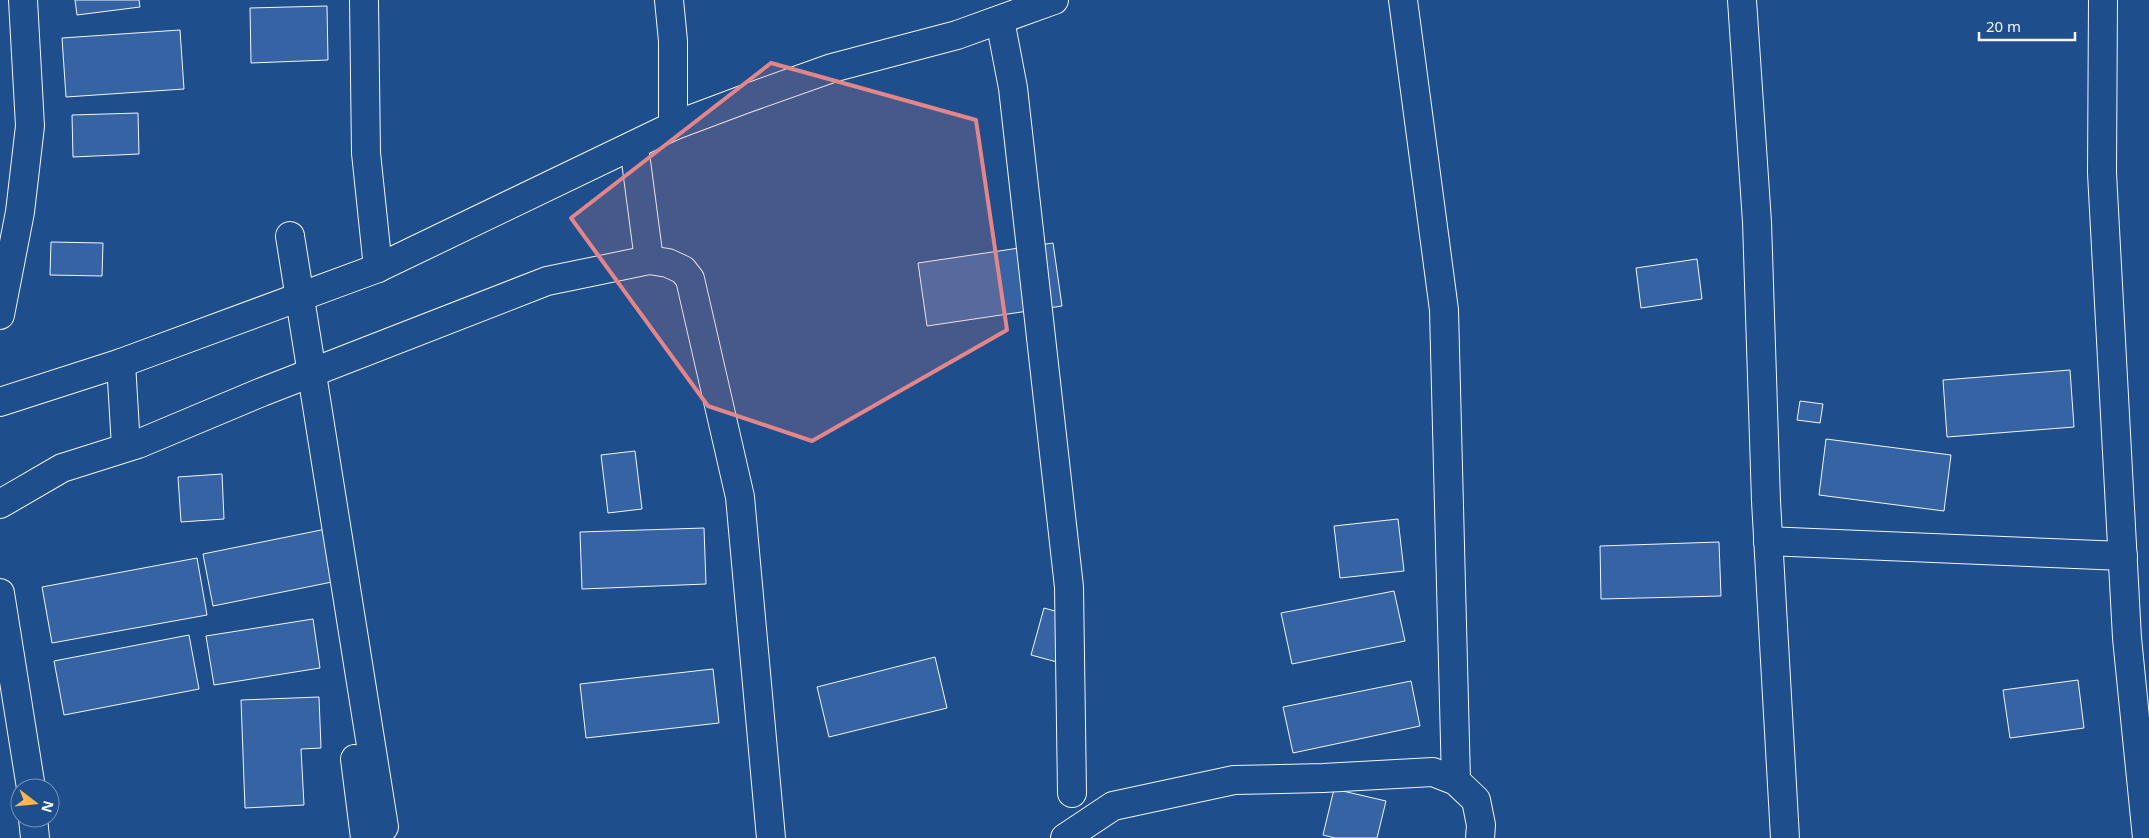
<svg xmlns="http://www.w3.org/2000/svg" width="2149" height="838" font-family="'Noto Sans',sans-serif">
	<rect width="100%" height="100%" fill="#1f4e8c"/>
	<!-- building -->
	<g fill="#3563a3" stroke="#f2f6ff">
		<polygon points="75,0 139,0 140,7 77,15"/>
		<polygon points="327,6 328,60 251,63 250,8"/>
		<polygon points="180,30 184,89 66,97 62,38"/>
		<polygon points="138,113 139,154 73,157 72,115"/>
		<polygon points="51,242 103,243 102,276 50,275"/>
		<polygon points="1053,243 1062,306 927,326 918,263"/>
		<polygon points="1697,259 1702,299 1641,308 1636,268"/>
		<polygon points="2070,370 2074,427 1947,437 1943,380"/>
		<polygon points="1800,401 1823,404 1820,423 1797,420"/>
		<polygon points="1826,439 1951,455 1944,511 1819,495"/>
		<polygon points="635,451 642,509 608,513 601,455"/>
		<polygon points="222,474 224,519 181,522 178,477"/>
		<polygon points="1398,519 1404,571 1340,578 1334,526"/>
		<polygon points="331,528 342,580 213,606 203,554"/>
		<polygon points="704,528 706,584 582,589 580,532"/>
		<polygon points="1719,542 1721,596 1601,599 1600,546"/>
		<polygon points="197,558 207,615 52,643 42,587"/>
		<polygon points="1394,591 1405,641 1292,664 1281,613"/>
		<polygon points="1044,608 1080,618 1068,665 1031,655"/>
		<polygon points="313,619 320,668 214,685 206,636"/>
		<polygon points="189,635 199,689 64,715 54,661"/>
		<polygon points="935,657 947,708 829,737 817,687"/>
		<polygon points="713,669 719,723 586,738 580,684"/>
		<polygon points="2078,680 2084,728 2010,738 2003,690"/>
		<polygon points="1411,681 1420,726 1293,753 1283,707"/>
		<polygon points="319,697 321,748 301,749 304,805 245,808 241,700"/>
		<polygon points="1334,789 1386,801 1377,838 1335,838 1323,835"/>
	</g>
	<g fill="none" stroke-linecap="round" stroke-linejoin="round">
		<defs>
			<g id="minor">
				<polyline points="364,0 366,153 378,268"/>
				<polyline points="669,0 673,41 673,126"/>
				<polyline points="1403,0 1444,310 1456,781"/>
				<polyline points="1742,0 1757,222 1766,501 1785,838"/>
				<polyline points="2103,0 2102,173 2127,638 2147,838"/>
				<polyline points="1000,20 1013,88 1069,587 1072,793"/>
				<polyline points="634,146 649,260"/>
				<polyline points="0,315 20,212 30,126 23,0"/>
				<polyline points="121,363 126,447"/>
				<polyline points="312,373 290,236 384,827"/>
				<polyline points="0,402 121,363 378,268 673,126 745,99 832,68 957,35 1054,0"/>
				<polyline points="0,504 62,468 138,444 262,392 547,281 649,260 668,263 683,270 690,279 740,497 771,838"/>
				<polyline points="1768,541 2123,556"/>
				<polyline points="0,593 31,788"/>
				<polyline points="355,759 365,838"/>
				<polyline points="33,818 35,838"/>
				<polyline points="1065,838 1113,806 1234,780 1323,778 1433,772 1456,781 1476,800 1481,825 1480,838"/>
			</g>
		</defs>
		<!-- minor casing -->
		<use href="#minor" stroke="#f2f6ff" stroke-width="30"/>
		<!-- minor -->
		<use href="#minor" stroke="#1f4e8c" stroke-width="28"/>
	</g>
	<!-- marked area -->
	<path fill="#e38589" fill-opacity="0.2" stroke="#e38589" stroke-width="4" stroke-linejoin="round" d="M 771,63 L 976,120 L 1007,330 L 812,441 L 708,406 L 571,218 Z"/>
	<!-- north arrow -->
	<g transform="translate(35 803) rotate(106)"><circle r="24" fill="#1f4e8c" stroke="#7391ba"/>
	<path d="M0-4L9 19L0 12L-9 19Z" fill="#ffb74d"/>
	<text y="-8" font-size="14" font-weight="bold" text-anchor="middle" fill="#f2f6ff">N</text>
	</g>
	<!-- scale -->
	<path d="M1979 32v8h96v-8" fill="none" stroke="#f2f6ff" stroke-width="2.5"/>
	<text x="1986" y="32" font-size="15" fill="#f2f6ff" stroke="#1f4e8c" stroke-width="4" paint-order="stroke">20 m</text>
</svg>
